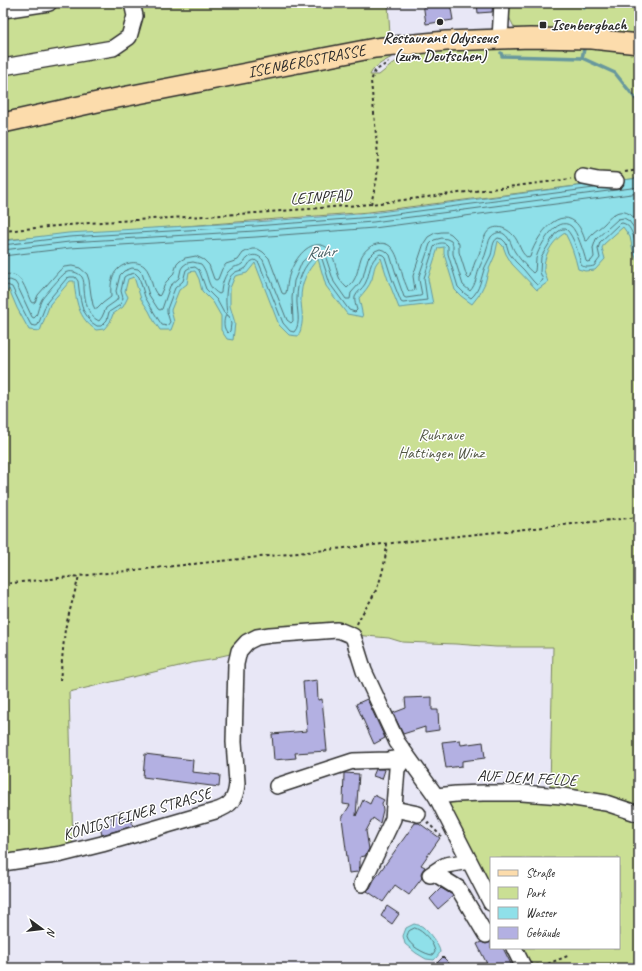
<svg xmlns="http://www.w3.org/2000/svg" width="642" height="971" font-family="Caveat,sans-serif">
	<rect width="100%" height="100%" fill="#e8e7f6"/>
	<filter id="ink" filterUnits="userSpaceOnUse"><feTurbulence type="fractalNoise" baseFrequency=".025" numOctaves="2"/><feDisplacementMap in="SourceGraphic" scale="8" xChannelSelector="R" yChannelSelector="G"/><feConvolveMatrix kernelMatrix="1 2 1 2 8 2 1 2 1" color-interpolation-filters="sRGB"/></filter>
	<g filter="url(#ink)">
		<!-- green -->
		<g fill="#cadf94" stroke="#7a8560">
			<polygon points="3,3 388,3 390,35 180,78 3,117"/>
			<polygon points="506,3 639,3 639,37 515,29 506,11"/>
			<path d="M 451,47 L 639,48 L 639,178 L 369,212 L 27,238 L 3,240 L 3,131 L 355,59 L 396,55 C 387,60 374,65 370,75 L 379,75 L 410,50 Z"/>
			<polygon points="639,220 639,811 550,789 553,647 496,647 456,644 402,642 389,638 355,635 263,635 239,652 217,657 216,659 192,663 69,692 73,848 3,861 3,292 9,288 10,291 97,276 255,262"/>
			<polygon points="564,798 639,817 639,968 529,968 521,948 619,948 619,858 491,858 491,891 444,801"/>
		</g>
		<!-- water -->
		<g fill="#8fe0e9" stroke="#67989d">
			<path d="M 639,178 L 639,265 L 633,251 L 630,237 L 623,227 L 604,244 L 602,248 L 605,259 L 595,270 L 585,271 L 578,269 C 575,256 571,244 565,233 C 553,240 543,256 544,270 C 545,274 547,279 548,282 L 537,290 L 512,264 L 506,254 L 503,246 L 498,241 L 495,255 L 489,269 L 485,283 L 479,295 L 472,304 L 461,296 L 455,290 L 444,254 L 444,247 L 438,248 L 428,279 L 433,304 L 399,308 L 388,280 L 381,258 C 373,266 375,268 372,279 C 369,287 364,292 359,298 L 363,317 L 347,314 L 326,286 L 318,259 C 307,270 301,283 301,299 C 301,308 304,318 301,328 C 301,330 299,334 298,336 L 289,335 L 279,325 L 255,263 L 247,273 L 235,276 L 230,288 L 230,306 L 235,323 L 233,340 L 227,339 L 221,330 L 221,316 L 213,302 L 202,291 L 199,279 L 195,271 L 189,272 L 187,284 L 179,290 L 171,310 L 174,322 L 171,330 L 160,330 L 154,321 L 149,311 L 141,299 L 134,277 L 128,279 L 125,291 L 128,297 L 123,307 L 113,314 L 110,322 L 104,329 L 96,330 C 78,318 76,301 74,281 L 70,281 L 50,304 L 40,331 L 29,330 L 17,308 L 9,289 L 3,297 L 3,241 L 68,233 L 255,222 L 372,213 Z"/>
			<path d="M 414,924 C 417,925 421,925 423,927 C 428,931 440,946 440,952 C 439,955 436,958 434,960 L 426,959 L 416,953 L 405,944 L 403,936 L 406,928 Z"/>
		</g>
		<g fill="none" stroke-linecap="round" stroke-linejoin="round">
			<!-- shore -->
			<g stroke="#537377" stroke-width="1">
				<polyline points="3,245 69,237 255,226 373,217 594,188"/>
				<polyline points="3,250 69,242 255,231 373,222 639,187"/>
				<polyline points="3,256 70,248 256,237 374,228 639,193"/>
				<path d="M 3,275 C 22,270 25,289 31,302 L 33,303 L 35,302 L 38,295 L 59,271 L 64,267 L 72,266 L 80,268 L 87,274 L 89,280 L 91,295 L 93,305 L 95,309 L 97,309 L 103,303 L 111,297 C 110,281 112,267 130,263 C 135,262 140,263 144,266 C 153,274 150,290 159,296 L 160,295 L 166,282 L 173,275 L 177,264 L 180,261 L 185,258 L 196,256 L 204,260 L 209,265 L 214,279 L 216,280 L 218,279 L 222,269 L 226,264 L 238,260 L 243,253 L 247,251 L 252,249 L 258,249 L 263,252 L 269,258 L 282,293 L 284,294 L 286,293 C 287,288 287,284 288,280 C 290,268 302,246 316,245 C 321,244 326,246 330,250 C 334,256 336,270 339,277 C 340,281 343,284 346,287 L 347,288 C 358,279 357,270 361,258 C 363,252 370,245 377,244 C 395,239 398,261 402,273 C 403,279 406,284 408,290 L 409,291 L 413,291 L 415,290 L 413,276 L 424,243 L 428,237 L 435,233 L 442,232 L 447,232 L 451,234 L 456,239 L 459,244 L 459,252 L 467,277 L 469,279 L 471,277 C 472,272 473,267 475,262 C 477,258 479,255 480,251 C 482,246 482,240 485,236 C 491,223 505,226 513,235 C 520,242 519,252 528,258 L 530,257 C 534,242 555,206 575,222 C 580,226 583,234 585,240 L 587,241 C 589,239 590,237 592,234 C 596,230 601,227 604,224 C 607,221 610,217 613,215 C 624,207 633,215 639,224"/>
				<path d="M 3,282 L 10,280 L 15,282 L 17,285 L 32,317 L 34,318 L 36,316 C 38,311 39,304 42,299 C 45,295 61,276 65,273 C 70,270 78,272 82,277 C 84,280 84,285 84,289 C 85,300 87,316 99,321 L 102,317 L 106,308 L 116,301 L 118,298 L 116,291 L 120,275 L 124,271 L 132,268 L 138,269 L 142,273 L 149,295 L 158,309 L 160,310 L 162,309 L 170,286 L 179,278 L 181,269 L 183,266 L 187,263 L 193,262 L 201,264 C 210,275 205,286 219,294 L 221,293 C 221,286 225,273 231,269 C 234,266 239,267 242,264 C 244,262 245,260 247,259 C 252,253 259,255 263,260 L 287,320 L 291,323 L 293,321 L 292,298 L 294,281 L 302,262 L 313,252 L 320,251 L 325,255 L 334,282 L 346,299 L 350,299 L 351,293 L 359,284 L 363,277 L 368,258 L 375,251 L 380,249 L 386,251 L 390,255 L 397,277 L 404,297 L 406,298 L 420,296 L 422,295 L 419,280 L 419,276 L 430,244 L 434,240 L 442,238 L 447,239 L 451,241 L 453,245 L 453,254 L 463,285 L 470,291 C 476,285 477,274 480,266 C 482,261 485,257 486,252 C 488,247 488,241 491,237 C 494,233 500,231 504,234 C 511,239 511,246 515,252 C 519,258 528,269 533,273 L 535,271 C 536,266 535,260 537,255 C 540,246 557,215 571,226 C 577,231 584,253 586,261 L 587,262 L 591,261 L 594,257 L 593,248 L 596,239 L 618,219 L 624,218 L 629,221 L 637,232 L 639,238"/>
				<path d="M 3,290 L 7,285 L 12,287 L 21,306 L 31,325 L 36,326 L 38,325 L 47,302 L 67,278 L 70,277 L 75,277 L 78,281 L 80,297 L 83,310 L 91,322 L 97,326 L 101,326 L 107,320 L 109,312 L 120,305 L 123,298 L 121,291 L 124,277 L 127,275 L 135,273 L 139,277 L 145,297 L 152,309 L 158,319 L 162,325 L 167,326 L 170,322 L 167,312 L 167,309 L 175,288 L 183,281 L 186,270 L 189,268 L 195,267 L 199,270 L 202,278 L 206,289 L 217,300 L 224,313 L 226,314 L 227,312 C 225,303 225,278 234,273 C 238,270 242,271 246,268 C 249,264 250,261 255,260 L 259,263 L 283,323 L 290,331 L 294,332 C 302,324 296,308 297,298 C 297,283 303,264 316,256 L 319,256 L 322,259 L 330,284 L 349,310 L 355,312 L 357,310 C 356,306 354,301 355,297 C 357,292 362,289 365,284 C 371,273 368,261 380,254 L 383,255 L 385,257 L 392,279 L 401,302 L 403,303 L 427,300 L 424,278 L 434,247 C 437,243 442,242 446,244 L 448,246 L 448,254 L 458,287 L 464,293 L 471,298 C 480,291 481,277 485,267 C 487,263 489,259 491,255 C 493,249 492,241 498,238 L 502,239 L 506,243 L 509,253 L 515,261 L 524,270 L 533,281 L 537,285 L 543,280 L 540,272 L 541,257 L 555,234 L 562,229 L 566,229 C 574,236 579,255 581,265 C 584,268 590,267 594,266 L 600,258 L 598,249 L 600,242 L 619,224 L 622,223 C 634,225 635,246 639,256"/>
				<path d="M 226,315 L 229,316 L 231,324 L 230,331 L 228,333 C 223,329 223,320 226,315 Z"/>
				<path d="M 415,928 C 424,931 434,943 435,952 L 433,955 C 426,955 408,945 407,937 C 407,935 408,933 409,931 Z"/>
			</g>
			<!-- stream -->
			<g stroke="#67989d" stroke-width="3.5">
				<polyline points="584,8 586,3"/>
				<polyline points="501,53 502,56 582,58 615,73 639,103"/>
				<polyline points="582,58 584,49"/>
			</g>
		</g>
		<!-- building -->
		<g fill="#b3b0e2" stroke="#2b2b2b">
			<polygon points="423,3 450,3 453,20 426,24"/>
			<polygon points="477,3 493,3 492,12 478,13"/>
			<polygon points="317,680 318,700 322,699 327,751 295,753 296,758 274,760 272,734 307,731 303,682"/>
			<polygon points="432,697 432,710 438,710 439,730 425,732 425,727 403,734 393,713 406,708 405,698"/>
			<polygon points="367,699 385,738 374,744 356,704"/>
			<polygon points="460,740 461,745 483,742 485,758 462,761 462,766 446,768 442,742"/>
			<polygon points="145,754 193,760 192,772 220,775 219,787 143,777"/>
			<polygon points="376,769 383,769 385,770 382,779 373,776"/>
			<polygon points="344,773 359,774 356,816 363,800 370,804 374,795 384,800 382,803 383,810 380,823 373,818 366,831 369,849 365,856 360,857 360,866 358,872 349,873 342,818 350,805 343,804"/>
			<polygon points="122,811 124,819 130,817 133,826 102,835 100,827 113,823 110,815"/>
			<polygon points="415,823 419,823 440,838 421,865 425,867 422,871 421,875 422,878 409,895 395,885 383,902 367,891 370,888 374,880"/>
			<polygon points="441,888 451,894 453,896 438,909 430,899"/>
			<polygon points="387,906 399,914 392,924 381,916"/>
			<polygon points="481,942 486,944 491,942 491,948 503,948 513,968 489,968 477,944"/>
			<polygon points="443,957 454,968 432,968"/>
		</g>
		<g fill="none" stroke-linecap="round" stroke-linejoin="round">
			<defs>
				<g id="minor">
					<polyline points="3,10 49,3"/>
					<polyline points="500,39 502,3"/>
					<polyline points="3,67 113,48 129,37 135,16 132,3"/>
					<polyline points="583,177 598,180 616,181"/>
					<polyline points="277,786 353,761 388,760 407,757 402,762 397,769 393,819 362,884"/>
					<polyline points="436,796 456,794 483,793 522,793 562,796 606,803 639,814"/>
					<polyline points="394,809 418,814"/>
					<path d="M 3,863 L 62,854 L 102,844 L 215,811 C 231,806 236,799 237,783 L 234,742 L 236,664 L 239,651 L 247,642 L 257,637 L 270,635 L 337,630 L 341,631 L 353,636 L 364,671 L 397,742 L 436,796 L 491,903"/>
					<polyline points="434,873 458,888 486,935"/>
					<polyline points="430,875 442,867 446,865 469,861"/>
					<polyline points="514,948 524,968"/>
				</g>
				<g id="major">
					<path id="s1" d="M 3,123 L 102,101 L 375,48 L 446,41 L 530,38 L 592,39 L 639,44"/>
				</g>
			</defs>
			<!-- minor casing -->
			<use href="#minor" stroke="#2b2b2b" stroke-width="18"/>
			<!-- major casing -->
			<use href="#major" stroke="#2b2b2b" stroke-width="22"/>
			<!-- path -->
			<g stroke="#2b2b2b" stroke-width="2" stroke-dasharray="3 3" stroke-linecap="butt">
				<polyline points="625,172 639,170"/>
				<polyline points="371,204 377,178 378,156 371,81 375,71 389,62"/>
				<polyline points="3,231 101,222 256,213 371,204 571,179"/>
				<polyline points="3,584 639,517"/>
				<path d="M 357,624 C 361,614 368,606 373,596 C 382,580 385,562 387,544"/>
				<polyline points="60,681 65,629 79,576"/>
				<polyline points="427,822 441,836"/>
				<polyline points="536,965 545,965 570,955"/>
			</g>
			<!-- minor -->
			<use href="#minor" stroke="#fff" stroke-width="15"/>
			<!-- major -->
			<use href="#major" stroke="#fcdcac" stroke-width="19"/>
		</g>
	</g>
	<!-- markers -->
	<g fill="#2b2b2b" stroke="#fff" stroke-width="1.5">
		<circle cx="440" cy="22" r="4"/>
		<rect x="539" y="21" width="8" height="8" rx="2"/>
	</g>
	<g text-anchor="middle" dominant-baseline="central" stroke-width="3" stroke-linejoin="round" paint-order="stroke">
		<!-- poi labels -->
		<g font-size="16" font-weight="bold" fill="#2b2b2b" stroke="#fff" text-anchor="start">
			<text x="551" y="25">Isenbergbach</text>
			<text x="440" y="38" text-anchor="middle">Restaurant Odysseus<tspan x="440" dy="18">(zum Deutschen)</tspan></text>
		</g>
		<!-- street labels -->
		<g font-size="16" fill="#2b2b2b" stroke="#fff">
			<text stroke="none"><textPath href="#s1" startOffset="310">ISENBERGSTRASSE</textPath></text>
			<text transform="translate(321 197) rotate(-4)">LEINPFAD</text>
			<text transform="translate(527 778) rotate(3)">AUF DEM FELDE</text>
			<text transform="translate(137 814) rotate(-16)">KÖNIGSTEINER STRASSE</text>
		</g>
		<!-- park labels -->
		<g font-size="16" fill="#535845" stroke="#fff">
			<text x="441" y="435">Ruhraue<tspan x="441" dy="18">Hattingen Winz</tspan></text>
		</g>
		<!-- water labels -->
		<g font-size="17" font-style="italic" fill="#496164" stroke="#fff">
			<text transform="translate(321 252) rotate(-5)">Ruhr</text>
		</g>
	</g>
	<!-- margin -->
	<rect width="642" height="971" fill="none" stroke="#fff" stroke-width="16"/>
	<rect x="8" y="8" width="626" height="955" fill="none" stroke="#2b2b2b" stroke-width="1.5" filter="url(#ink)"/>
	<!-- legend -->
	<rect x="490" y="857" width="130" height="92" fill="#ffffff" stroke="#aaaaaa"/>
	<rect x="498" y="870" width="20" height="6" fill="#fcdcac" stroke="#aaaaaa"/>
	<text x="526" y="877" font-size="12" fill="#2b2b2b">Straße</text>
	<rect x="498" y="887" width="20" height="12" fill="#cadf94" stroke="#aaaaaa"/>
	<text x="526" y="897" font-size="12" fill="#2b2b2b">Park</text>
	<rect x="498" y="907" width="20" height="12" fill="#8fe0e9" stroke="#aaaaaa"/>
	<text x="526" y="917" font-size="12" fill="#2b2b2b">Wasser</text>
	<rect x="498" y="927" width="20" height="12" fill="#b3b0e2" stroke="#aaaaaa"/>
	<text x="526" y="937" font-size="12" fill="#2b2b2b">Gebäude</text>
	<!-- north arrow -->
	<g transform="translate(42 929) rotate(105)" stroke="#ffffff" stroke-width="3" paint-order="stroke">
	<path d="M0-3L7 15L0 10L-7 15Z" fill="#2b2b2b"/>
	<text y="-6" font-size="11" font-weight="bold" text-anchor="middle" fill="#2b2b2b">N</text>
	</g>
</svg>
